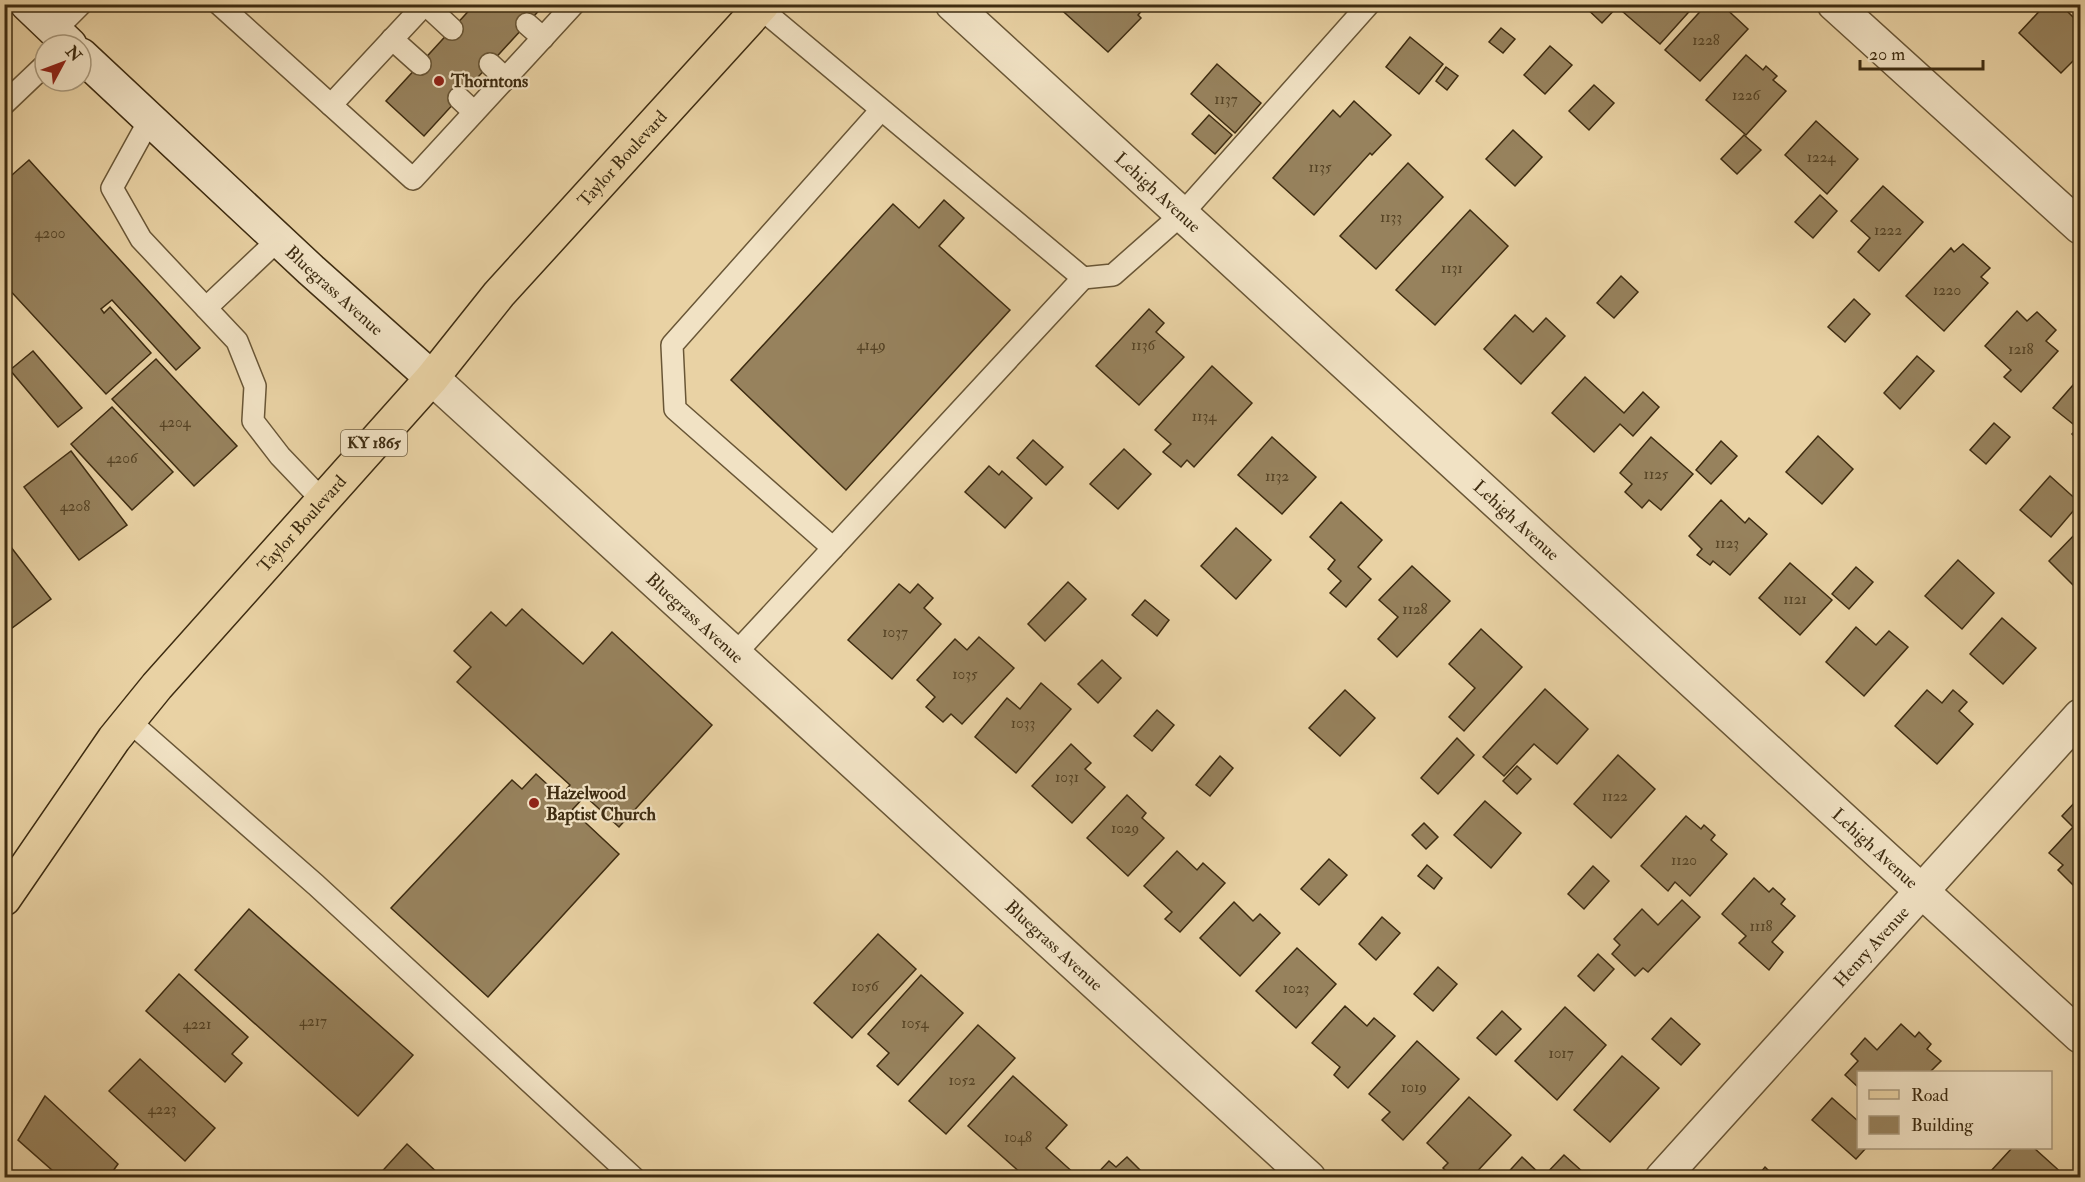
<svg xmlns="http://www.w3.org/2000/svg" width="2085" height="1182" font-family="'IM FELL Double Pica',serif">
	<rect width="100%" height="100%" fill="#e9d2a4"/>
	<filter id="stains"><feTurbulence type="fractalNoise" baseFrequency=".00333" numOctaves="4"/><feColorMatrix values="0 0 0 0 .2 0 0 0 0 .09 0 0 0 0 .02 0 0 0 .5 -.17"/></filter>
	<radialGradient id="worn" r=".72"><stop offset=".6" stop-color="#630" stop-opacity="0"/><stop offset="1" stop-color="#630" stop-opacity=".3"/></radialGradient>
	<!-- building -->
	<g fill="#97825d" stroke="#3e2c11" stroke-width="1.5">
		<polygon points="475,4 545,4 424,136 386,101"/>
		<polygon points="1055,4 1144,4 1146,6 1138,15 1141,18 1108,52"/>
		<polygon points="1582,4 1620,4 1602,23"/>
		<polygon points="1629,4 1696,4 1660,44 1623,12"/>
		<polygon points="1707,4 1721,4 1748,29 1700,81 1665,50"/>
		<polygon points="2046,4 2060,4 2077,21 2080,18 2080,54 2061,73 2019,33"/>
		<polygon points="1501,28 1515,39 1503,53 1489,42"/>
		<polygon points="1410,37 1443,64 1419,94 1386,67"/>
		<polygon points="1550,46 1572,65 1545,94 1524,75"/>
		<polygon points="1746,55 1763,70 1766,66 1777,76 1773,80 1786,91 1746,135 1706,100"/>
		<polygon points="1217,64 1261,103 1235,133 1191,94"/>
		<polygon points="1446,67 1458,76 1447,90 1436,81"/>
		<polygon points="1594,85 1614,103 1589,130 1569,111"/>
		<polygon points="1354,101 1391,135 1372,155 1370,153 1314,215 1273,178 1333,110 1340,117"/>
		<polygon points="1209,115 1232,135 1215,154 1192,134"/>
		<polygon points="1816,121 1858,159 1827,194 1785,155"/>
		<polygon points="1513,130 1542,157 1515,186 1486,159"/>
		<polygon points="1744,135 1761,150 1737,174 1721,159"/>
		<polygon points="29,160 200,348 176,370 112,300 101,309 104,313 110,307 151,353 106,394 4,284 4,182"/>
		<polygon points="1408,163 1443,197 1376,269 1340,236"/>
		<polygon points="1883,186 1923,222 1879,271 1858,252 1870,238 1851,221"/>
		<polygon points="1820,195 1837,211 1813,238 1795,222"/>
		<polygon points="944,200 964,218 939,246 1010,310 846,490 731,380 893,204 919,228"/>
		<polygon points="1470,210 1508,246 1435,325 1396,290"/>
		<polygon points="1963,244 1990,268 1981,277 1988,283 1944,331 1906,296 1951,248 1954,252"/>
		<polygon points="1621,276 1638,292 1614,318 1597,303"/>
		<polygon points="1854,299 1870,314 1845,342 1828,327"/>
		<polygon points="1149,309 1164,323 1156,332 1184,357 1139,405 1096,366"/>
		<polygon points="2017,311 2027,321 2037,312 2056,330 2046,341 2058,351 2021,392 2004,377 2011,370 1985,346"/>
		<polygon points="1515,315 1533,332 1546,318 1565,336 1521,384 1484,349"/>
		<polygon points="33,351 82,408 58,427 10,370"/>
		<polygon points="1917,356 1934,371 1900,409 1884,393"/>
		<polygon points="156,359 237,446 194,486 112,399"/>
		<polygon points="1212,366 1252,403 1194,467 1187,460 1181,467 1163,452 1171,444 1155,430"/>
		<polygon points="1585,377 1624,413 1643,392 1659,407 1633,436 1620,424 1594,452 1552,413"/>
		<polygon points="2080,377 2080,442 2072,434 2078,428 2053,408"/>
		<polygon points="112,407 173,472 132,510 71,444"/>
		<polygon points="1994,423 2010,437 1986,464 1970,450"/>
		<polygon points="1818,436 1853,469 1822,504 1786,472"/>
		<polygon points="1272,437 1316,477 1282,514 1238,475"/>
		<polygon points="1651,437 1693,474 1661,510 1649,500 1642,508 1625,492 1632,484 1620,473"/>
		<polygon points="1033,440 1063,467 1046,485 1017,458"/>
		<polygon points="1721,441 1737,456 1711,484 1696,470"/>
		<polygon points="1124,449 1151,474 1118,509 1090,484"/>
		<polygon points="71,451 127,525 79,560 24,487"/>
		<polygon points="989,466 999,475 1002,471 1032,498 1005,528 965,492"/>
		<polygon points="2050,476 2080,503 2051,537 2020,510"/>
		<polygon points="1721,500 1745,523 1749,518 1767,534 1730,575 1713,561 1710,565 1697,555 1702,549 1689,536"/>
		<polygon points="1341,502 1382,540 1358,567 1371,579 1346,607 1330,593 1341,581 1328,569 1335,560 1310,537"/>
		<polygon points="1236,528 1271,560 1236,599 1201,566"/>
		<polygon points="2079,530 2080,532 2080,592 2049,561"/>
		<polygon points="4,538 51,599 4,634"/>
		<polygon points="1958,560 1994,593 1962,629 1925,596"/>
		<polygon points="1790,563 1832,600 1800,635 1759,598"/>
		<polygon points="1412,566 1450,601 1397,657 1378,639 1398,617 1379,600"/>
		<polygon points="1856,567 1873,582 1849,609 1832,594"/>
		<polygon points="1068,582 1086,599 1045,641 1028,624"/>
		<polygon points="899,584 910,593 918,584 933,598 924,608 941,624 892,679 848,640"/>
		<polygon points="1145,600 1169,620 1157,636 1132,615"/>
		<polygon points="522,609 583,664 612,632 712,725 619,827 585,796 572,810 619,854 488,997 391,908 512,780 522,789 536,774 560,796 570,785 457,682 471,667 454,651 491,612 506,626"/>
		<polygon points="2002,618 2036,648 2003,684 1970,654"/>
		<polygon points="1856,627 1876,645 1889,631 1908,647 1864,696 1826,662"/>
		<polygon points="1481,629 1522,667 1464,731 1449,717 1475,688 1449,664"/>
		<polygon points="979,637 1014,668 962,724 951,714 943,722 926,707 935,697 917,680 955,639 967,650"/>
		<polygon points="1102,660 1121,678 1098,703 1078,684"/>
		<polygon points="1041,683 1071,709 1016,773 975,737 1007,698 1020,709"/>
		<polygon points="1545,689 1588,729 1557,764 1534,744 1504,776 1483,757"/>
		<polygon points="1345,690 1375,718 1340,756 1309,728"/>
		<polygon points="1927,690 1942,703 1953,690 1967,702 1959,711 1973,724 1937,764 1895,726"/>
		<polygon points="1157,710 1174,725 1152,751 1134,736"/>
		<polygon points="1457,738 1474,755 1438,794 1421,778"/>
		<polygon points="1071,744 1091,763 1085,769 1105,787 1072,823 1032,786"/>
		<polygon points="1618,755 1655,789 1611,838 1574,804"/>
		<polygon points="1220,756 1233,768 1210,796 1196,785"/>
		<polygon points="1517,766 1531,779 1517,794 1503,781"/>
		<polygon points="1127,795 1146,813 1142,818 1164,838 1128,876 1087,838"/>
		<polygon points="1485,801 1521,833 1491,868 1454,835"/>
		<polygon points="2076,801 2080,805 2080,880 2074,886 2058,870 2063,865 2049,853 2073,827 2062,816"/>
		<polygon points="1686,816 1701,829 1704,825 1715,835 1711,840 1727,854 1690,896 1675,882 1668,891 1641,866"/>
		<polygon points="1424,823 1438,837 1426,849 1412,835"/>
		<polygon points="1177,851 1197,870 1203,863 1225,883 1180,932 1165,919 1172,912 1144,886"/>
		<polygon points="1329,859 1347,875 1319,905 1301,889"/>
		<polygon points="1427,865 1442,878 1434,889 1418,876"/>
		<polygon points="1593,866 1609,881 1584,909 1568,894"/>
		<polygon points="1754,878 1769,892 1773,888 1785,899 1781,904 1795,916 1772,942 1783,952 1769,970 1739,943 1746,936 1722,914"/>
		<polygon points="1682,900 1700,917 1648,972 1643,968 1635,976 1612,954 1620,945 1614,939 1642,909 1658,925"/>
		<polygon points="1234,902 1253,921 1260,914 1280,933 1240,976 1200,938"/>
		<polygon points="249,909 413,1055 358,1116 195,970"/>
		<polygon points="1382,917 1400,933 1376,960 1359,944"/>
		<polygon points="878,934 916,969 852,1038 814,1003"/>
		<polygon points="1297,948 1336,984 1296,1028 1256,991"/>
		<polygon points="1598,954 1614,969 1594,991 1578,976"/>
		<polygon points="1438,967 1457,984 1433,1011 1414,994"/>
		<polygon points="179,974 248,1037 232,1054 242,1063 225,1082 146,1011"/>
		<polygon points="921,975 963,1013 898,1085 877,1066 889,1053 868,1034"/>
		<polygon points="1345,1006 1367,1026 1374,1018 1395,1036 1348,1088 1334,1075 1340,1067 1312,1043"/>
		<polygon points="1565,1007 1606,1045 1557,1100 1515,1061"/>
		<polygon points="1502,1011 1521,1029 1496,1055 1477,1038"/>
		<polygon points="1671,1018 1700,1044 1681,1065 1652,1039"/>
		<polygon points="1901,1024 1915,1037 1919,1032 1931,1044 1927,1049 1941,1061 1930,1072 1858,1072 1858,1087 1845,1075 1858,1061 1851,1054 1865,1038 1877,1050"/>
		<polygon points="978,1025 1015,1058 946,1134 909,1101"/>
		<polygon points="1417,1041 1459,1079 1403,1140 1382,1120 1390,1112 1369,1094"/>
		<polygon points="1622,1056 1659,1088 1610,1142 1574,1110"/>
		<polygon points="140,1059 215,1128 185,1161 109,1091"/>
		<polygon points="1013,1076 1067,1125 1046,1148 1076,1175 1074,1178 1019,1178 1022,1174 968,1126"/>
		<polygon points="45,1096 118,1164 108,1178 61,1178 18,1140"/>
		<polygon points="1469,1097 1511,1135 1471,1178 1453,1178 1443,1168 1448,1163 1427,1143"/>
		<polygon points="1832,1098 1858,1121 1858,1148 1866,1148 1856,1159 1812,1120"/>
		<polygon points="407,1144 443,1178 376,1178"/>
		<polygon points="2012,1148 2034,1148 2064,1175 2062,1178 1996,1178 1990,1172"/>
		<polygon points="1564,1155 1584,1173 1580,1178 1503,1178 1522,1157 1543,1177"/>
		<polygon points="1127,1157 1148,1178 1093,1178 1109,1161 1116,1167"/>
		<polygon points="1765,1167 1776,1178 1756,1178"/>
	</g>
	<g fill="none" stroke-linecap="round" stroke-linejoin="round">
		<defs>
			<g id="lane">
				<polyline points="219,4 413,179 574,4"/>
				<polyline points="425,4 452,29"/>
				<polyline points="527,24 543,38"/>
				<polyline points="55,30 81,4"/>
				<polyline points="392,39 420,64"/>
				<polyline points="490,64 506,79"/>
				<polyline points="459,98 474,112"/>
				<polyline points="4,104 45,65"/>
				<polyline points="331,105 425,4"/>
				<polyline points="150,119 112,188 141,239 237,341 255,386 253,421 280,456 323,501"/>
				<polyline points="1083,278 1113,275 1182,214 1369,4"/>
				<polyline points="206,308 279,239"/>
				<polyline points="833,548 675,409 672,345 881,110"/>
				<polyline points="735,654 1083,278 760,8"/>
				<polyline points="129,721 316,885 634,1178"/>
			</g>
			<g id="street">
				<path id="s1" d="M 952,4 L 2080,1036"/>
				<polyline points="1834,4 2080,227"/>
				<path id="s2" d="M 432,378 L 1309,1178"/>
				<path id="s3" d="M 1662,1178 L 2080,716"/>
			</g>
			<g id="secondary">
				<polyline points="27,4 70,45"/>
				<path id="s4" d="M 81,55 L 311,270 L 432,378"/>
			</g>
			<g id="primary">
				<path id="s5" d="M 4,899 L 114,739 L 157,686 L 432,378 L 499,294 L 763,4"/>
			</g>
		</defs>
		<!-- lane casing -->
		<use href="#lane" stroke="#695636" stroke-width="24"/>
		<!-- street casing -->
		<use href="#street" stroke="#695636" stroke-width="36"/>
		<!-- secondary casing -->
		<use href="#secondary" stroke="#3e2c11" stroke-width="36"/>
		<!-- primary casing -->
		<use href="#primary" stroke="#3e2c11" stroke-width="36"/>
		<!-- lane -->
		<use href="#lane" stroke="#f1e2c4" stroke-width="21"/>
		<!-- street -->
		<use href="#street" stroke="#f1e2c4" stroke-width="33"/>
		<!-- secondary -->
		<use href="#secondary" stroke="#f1e2c4" stroke-width="33"/>
		<!-- primary -->
		<use href="#primary" stroke="#e9d2a4" stroke-width="33"/>
	</g>
	<!-- markers -->
	<g fill="#8f2418" stroke="#f1e2c4" stroke-width="2">
		<circle cx="439" cy="81" r="6"/>
		<circle cx="534" cy="803" r="6"/>
	</g>
	<g text-anchor="middle" dominant-baseline="central" stroke-width="4.5" stroke-linejoin="round" paint-order="stroke">
		<!-- number labels -->
		<g font-size="15" fill="#544224">
			<text x="1706" y="40">1228</text>
			<text x="1746" y="95">1226</text>
			<text x="1226" y="99">1137</text>
			<text x="1821" y="157">1224</text>
			<text x="1320" y="167">1135</text>
			<text x="1391" y="217">1133</text>
			<text x="1888" y="230">1222</text>
			<text x="50" y="233">4200</text>
			<text x="1452" y="268">1131</text>
			<text x="1947" y="290">1220</text>
			<text x="871" y="345">4149</text>
			<text x="1143" y="345">1136</text>
			<text x="2021" y="349">1218</text>
			<text x="1204" y="416">1134</text>
			<text x="175" y="422">4204</text>
			<text x="122" y="458">4206</text>
			<text x="1656" y="474">1125</text>
			<text x="1277" y="476">1132</text>
			<text x="75" y="506">4208</text>
			<text x="1727" y="543">1123</text>
			<text x="1795" y="599">1121</text>
			<text x="1415" y="609">1128</text>
			<text x="895" y="632">1037</text>
			<text x="965" y="674">1035</text>
			<text x="1023" y="723">1033</text>
			<text x="1067" y="777">1031</text>
			<text x="1615" y="796">1122</text>
			<text x="1125" y="828">1029</text>
			<text x="1684" y="860">1120</text>
			<text x="1761" y="926">1118</text>
			<text x="865" y="986">1056</text>
			<text x="1296" y="988">1023</text>
			<text x="313" y="1021">4217</text>
			<text x="915" y="1023">1054</text>
			<text x="197" y="1024">4221</text>
			<text x="1561" y="1053">1017</text>
			<text x="962" y="1080">1052</text>
			<text x="1414" y="1087">1019</text>
			<text x="162" y="1109">4223</text>
			<text x="1018" y="1137">1048</text>
		</g>
		<!-- shield labels -->
		<rect fill="#f1e2c4" stroke="#746347" stroke-width="1.5" x="341" y="430" width="66" height="26" rx="4.5"/>
		<g font-size="16" font-weight="bold" fill="#3e2c11">
			<text x="374" y="443">KY 1865</text>
		</g>
		<!-- poi labels -->
		<g font-size="18" font-weight="bold" fill="#3e2c11" stroke="#f1e2c4" text-anchor="start">
			<text x="451" y="81">Thorntons</text>
			<text x="546" y="793">Hazelwood<tspan x="546" dy="21">Baptist Church</tspan></text>
		</g>
		<!-- street labels -->
		<g font-size="18" fill="#3e2c11" stroke="#f1e2c4">
			<text stroke="none"><textPath href="#s5" startOffset="966">Taylor Boulevard</textPath></text>
			<text stroke="none"><textPath href="#s1" startOffset="279">Lehigh Avenue</textPath></text>
			<text stroke="none"><textPath href="#s4" startOffset="346">Bluegrass Avenue</textPath></text>
			<text stroke="none"><textPath href="#s1" startOffset="765">Lehigh Avenue</textPath></text>
			<text stroke="none"><textPath href="#s5" startOffset="480">Taylor Boulevard</textPath></text>
			<text stroke="none"><textPath href="#s2" startOffset="356">Bluegrass Avenue</textPath></text>
			<text stroke="none"><textPath href="#s1" startOffset="1251">Lehigh Avenue</textPath></text>
			<text stroke="none"><textPath href="#s2" startOffset="842">Bluegrass Avenue</textPath></text>
			<text stroke="none"><textPath href="#s3" startOffset="312">Henry Avenue</textPath></text>
		</g>
	</g>
	<!-- margin -->
	<rect width="2085" height="1182" fill="none" stroke="#e9d2a4" stroke-width="24"/>
	<rect x="6" y="6" width="2073" height="1170" fill="none" stroke="#3e2c11" stroke-width="3"/>
	<rect x="12" y="12" width="2061" height="1158" fill="none" stroke="#3e2c11" stroke-width="1.5"/>
	<!-- legend -->
	<rect x="1857" y="1071" width="195" height="78" fill="#f1e2c4" stroke="#a9997c" stroke-width="1.5"/>
	<rect x="1869" y="1090" width="30" height="9" fill="#e9d2a4" stroke="#a9997c" stroke-width="1.5"/>
	<text x="1911" y="1101" font-size="18" fill="#3e2c11">Road</text>
	<rect x="1869" y="1116" width="30" height="18" fill="#97825d" stroke="#a9997c" stroke-width="1.5"/>
	<text x="1911" y="1131" font-size="18" fill="#3e2c11">Building</text>
	<!-- north arrow -->
	<g transform="translate(63 63) rotate(49)"><circle r="28" fill="#f1e2c4" stroke="#a9997c" stroke-width="1.5"/>
	<path d="M0-4.5L10 22L0 15L-10 22Z" fill="#8f2418"/>
	<text y="-9" font-size="16" font-weight="bold" text-anchor="middle" fill="#3e2c11">N</text>
	</g>
	<!-- scale -->
	<path d="M1860 60v9h123v-9" fill="none" stroke="#3e2c11" stroke-width="3"/>
	<text x="1869" y="60" font-size="18" fill="#3e2c11" stroke="#f1e2c4" stroke-width="4.5" paint-order="stroke">20 m</text>
	<rect width="100%" height="100%" filter="url(#stains)"/>
	<rect width="100%" height="100%" fill="url(#worn)"/>
</svg>
